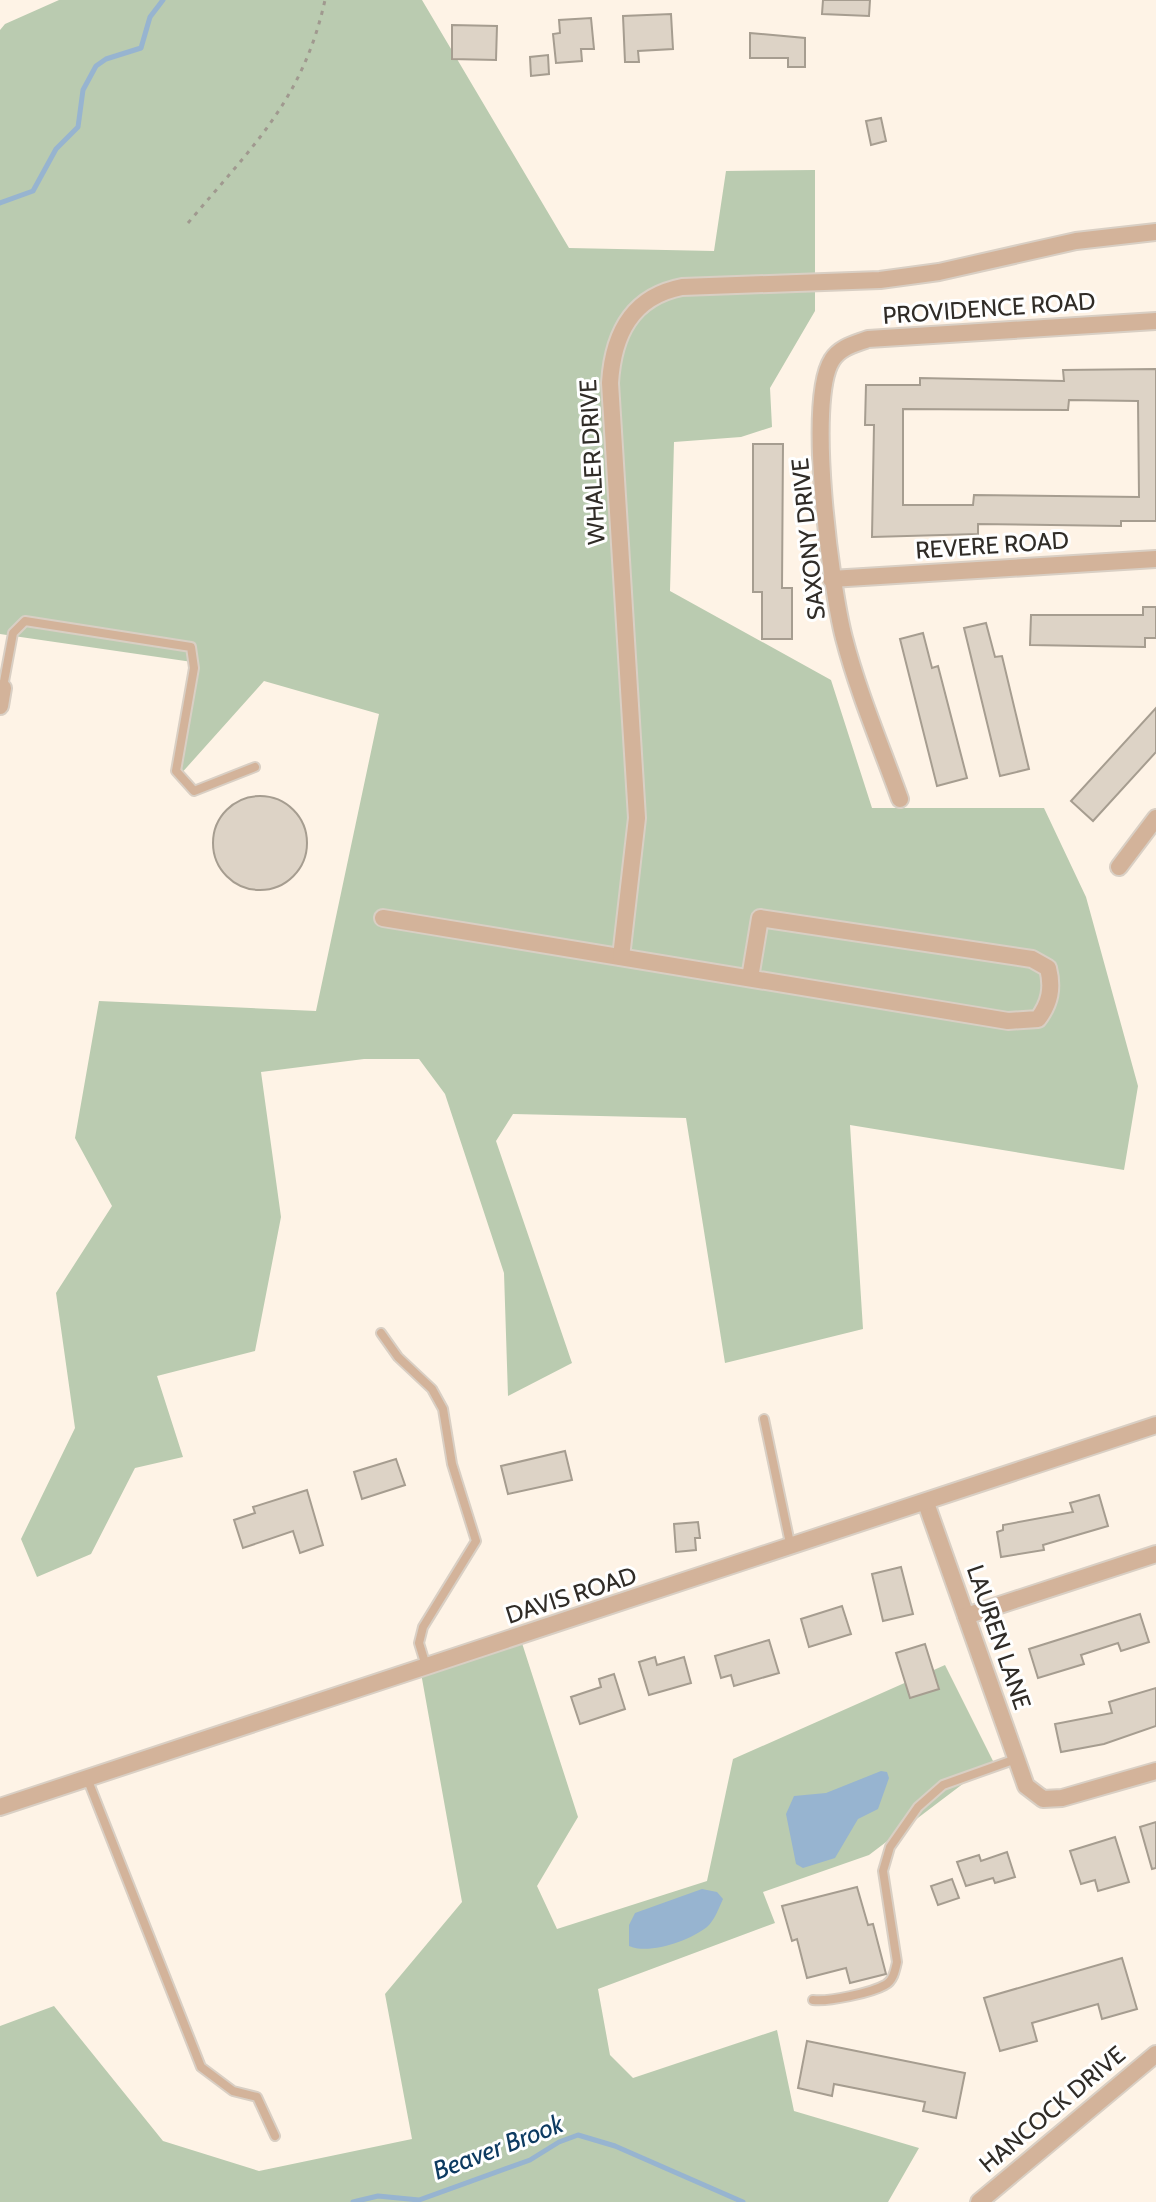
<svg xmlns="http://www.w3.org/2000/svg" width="1156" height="2202" font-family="Cabin,sans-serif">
	<rect width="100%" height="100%" fill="#fef3e6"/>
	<!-- green -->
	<g fill="#bacbb0">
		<polygon points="59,0 422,0 569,248 714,251 726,171 815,170 815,311 770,388 772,427 741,437 674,442 670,591 831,680 872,808 1044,808 1086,897 1138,1086 1124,1170 850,1125 863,1329 725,1363 686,1118 513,1114 496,1141 572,1363 508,1396 504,1273 445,1094 419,1059 364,1059 261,1072 281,1217 255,1351 157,1376 183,1457 135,1468 91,1554 37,1577 21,1539 75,1428 56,1293 112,1206 75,1138 99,1001 316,1011 379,714 264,681 179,776 199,663 0,634 0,30 5,24"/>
		<polygon points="521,1640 578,1817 537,1886 557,1929 707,1881 733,1759 945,1665 993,1761 869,1855 763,1892 775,1923 598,1989 610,2055 633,2078 777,2030 794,2111 919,2148 888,2202 0,2202 0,2026 54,2006 163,2141 259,2171 412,2139 385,1994 462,1902 421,1673"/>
	</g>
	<!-- water -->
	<g fill="#97b4d0">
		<polygon points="881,1771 887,1772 889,1778 878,1809 858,1819 835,1858 803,1868 796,1864 786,1814 794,1796 826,1793"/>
		<path d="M 702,1889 L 717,1892 L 723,1899 C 719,1908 714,1921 707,1927 C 689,1941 649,1955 629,1946 L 629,1925 L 635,1913 Z"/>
	</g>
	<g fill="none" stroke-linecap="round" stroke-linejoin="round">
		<!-- stream -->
		<g stroke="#97b4d0" stroke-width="5">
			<polyline points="0,203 33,191 56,149 78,127 83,90 96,66 106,59 141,48 150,17 163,0"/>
			<polyline points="353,2202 378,2196 419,2200 530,2160 559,2142 578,2135 615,2146 743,2202"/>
		</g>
	</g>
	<!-- building -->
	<g fill="#ddd3c6" stroke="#a69d90" stroke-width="2" fill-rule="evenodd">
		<polygon points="823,0 870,0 869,16 822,14"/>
		<polygon points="671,14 673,49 638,51 639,62 625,62 623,16"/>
		<polygon points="591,18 594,49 581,49 582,61 556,63 553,34 560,33 559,20"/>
		<polygon points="452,25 497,26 496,60 452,59"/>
		<polygon points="750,33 805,38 805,67 788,67 788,58 750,58"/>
		<polygon points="548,55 549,74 531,76 530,57"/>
		<polygon points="881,118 886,141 871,145 866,121"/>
		<path d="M 1156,369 L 1156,521 L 1121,521 L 1121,526 L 978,524 L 978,534 L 872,537 L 874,425 L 865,425 L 866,385 L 920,385 L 920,378 L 1064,381 L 1063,370 ZM 1069,400 L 1138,401 L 1139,497 L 974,495 L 973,505 L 903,505 L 903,409 L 1068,410 Z"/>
		<polygon points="753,444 783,444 782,588 792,588 792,639 762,639 762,592 753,592"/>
		<polygon points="1143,607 1156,607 1156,638 1145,638 1145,647 1030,645 1031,615 1143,615"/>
		<polygon points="986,623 995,657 1002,656 1029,769 1000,776 964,628"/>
		<polygon points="923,633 932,668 938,666 967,778 937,786 900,639"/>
		<polygon points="1156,708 1156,752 1093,821 1071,801"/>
		<circle cx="260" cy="843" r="47"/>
		<polygon points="565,1451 572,1480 508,1494 501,1466"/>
		<polygon points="396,1459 405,1485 362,1499 354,1472"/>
		<polygon points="307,1490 323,1545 300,1553 293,1531 243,1548 234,1520 255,1513 253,1507"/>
		<polygon points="1099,1495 1108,1526 1043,1545 1044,1550 1001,1557 997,1532 1003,1530 1003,1525 1073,1512 1070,1503"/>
		<polygon points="698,1522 700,1538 695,1538 696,1550 676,1552 674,1524"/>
		<polygon points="901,1567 913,1614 883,1621 872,1574"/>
		<polygon points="842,1606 851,1634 809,1647 801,1619"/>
		<polygon points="1140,1614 1149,1642 1121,1651 1118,1643 1081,1655 1084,1664 1038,1678 1029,1649"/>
		<polygon points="769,1640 779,1673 734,1686 731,1675 721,1678 715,1656"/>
		<polygon points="925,1644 939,1689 910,1698 896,1653"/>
		<polygon points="655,1657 657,1665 684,1657 691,1683 649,1695 639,1662"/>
		<polygon points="614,1674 625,1709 580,1724 571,1697 601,1687 599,1679"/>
		<polygon points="1156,1688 1156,1726 1104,1744 1061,1752 1055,1724 1112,1713 1109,1702"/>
		<polygon points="1156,1822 1156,1868 1152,1869 1140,1827"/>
		<polygon points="1115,1837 1129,1882 1098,1891 1095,1880 1081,1884 1070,1851"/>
		<polygon points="1007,1852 1015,1877 995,1883 993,1878 966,1886 957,1862 979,1855 981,1861"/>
		<polygon points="952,1879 959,1898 938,1905 931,1886"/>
		<polygon points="857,1887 868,1925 873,1924 886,1974 850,1983 846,1968 807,1978 797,1939 792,1941 782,1906"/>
		<polygon points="1122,1958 1137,2009 1102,2019 1098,2004 1032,2023 1037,2041 1000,2051 984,1998"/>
		<polygon points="807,2041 965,2073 956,2118 923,2111 925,2102 834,2084 832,2096 798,2088"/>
	</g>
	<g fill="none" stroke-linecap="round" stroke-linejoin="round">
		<defs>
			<g id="lane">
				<polyline points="3,687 13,633 25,621 191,647 194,668 176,771 194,791 255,767"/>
				<polyline points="381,1333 398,1357 432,1389 443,1409 452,1464 476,1541 423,1627 419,1643 426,1666"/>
				<polyline points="764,1419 791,1548"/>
				<polyline points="87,1778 201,2067 233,2091 257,2097 275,2136"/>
				<path d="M 813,2000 C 828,2002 871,1993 885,1985 C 893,1981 895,1971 897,1962 L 883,1871 L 890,1847 L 918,1807 L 943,1785 L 1016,1759"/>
			</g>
			<g id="street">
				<polyline points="831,579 1156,559"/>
				<polyline points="0,706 3,688"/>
				<path d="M 900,799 C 881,746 858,692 844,638 C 831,588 806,400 832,360 C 840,347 855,344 868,339 L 1156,321"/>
				<polyline points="1119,867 1156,818"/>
				<path d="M 383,918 L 1008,1021 L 1038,1019 C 1050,1003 1053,988 1048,968 L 1032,959 L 760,918 L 750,978"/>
				<path d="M 621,957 L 637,818 L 610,383 C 613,335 631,297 682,287 L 880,280 L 939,272 L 1076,241 L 1156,232"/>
				<polyline points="926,1503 1026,1786 1043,1799 1062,1798 1156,1771"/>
				<polyline points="966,1616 1156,1554"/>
				<polyline points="0,1807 1156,1425"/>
				<polyline points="979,2202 1156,2054"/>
			</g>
		</defs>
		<!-- lane casing -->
		<use href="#lane" stroke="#d9cfc4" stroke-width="12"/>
		<!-- street casing -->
		<use href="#street" stroke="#d9cfc4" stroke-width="20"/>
		<!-- path -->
		<path stroke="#a0998f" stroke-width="3" stroke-dasharray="4 6" stroke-linecap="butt" d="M 188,223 C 251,148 303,100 325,0"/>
		<!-- lane -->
		<use href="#lane" stroke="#d3b39a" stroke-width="8"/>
		<!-- street -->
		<use href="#street" stroke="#d3b39a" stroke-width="16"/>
	</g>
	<g text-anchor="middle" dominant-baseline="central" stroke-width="6" stroke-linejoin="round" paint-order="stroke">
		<!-- street labels -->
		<g font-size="24" fill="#302c27" stroke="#fff">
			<text transform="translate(989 308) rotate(-4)">PROVIDENCE ROAD</text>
			<text transform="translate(592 462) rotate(-93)">WHALER DRIVE</text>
			<text transform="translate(808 539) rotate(-96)">SAXONY DRIVE</text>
			<text transform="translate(992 545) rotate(-4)">REVERE ROAD</text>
			<text transform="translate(571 1595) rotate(-18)">DAVIS ROAD</text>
			<text transform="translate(999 1637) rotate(71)">LAUREN LANE</text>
			<text transform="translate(1052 2109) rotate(-40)">HANCOCK DRIVE</text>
		</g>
		<!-- water labels -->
		<g font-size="26" font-style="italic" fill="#0d3b61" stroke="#fff">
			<text transform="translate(498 2147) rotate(-21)">Beaver Brook</text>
		</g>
	</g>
</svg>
